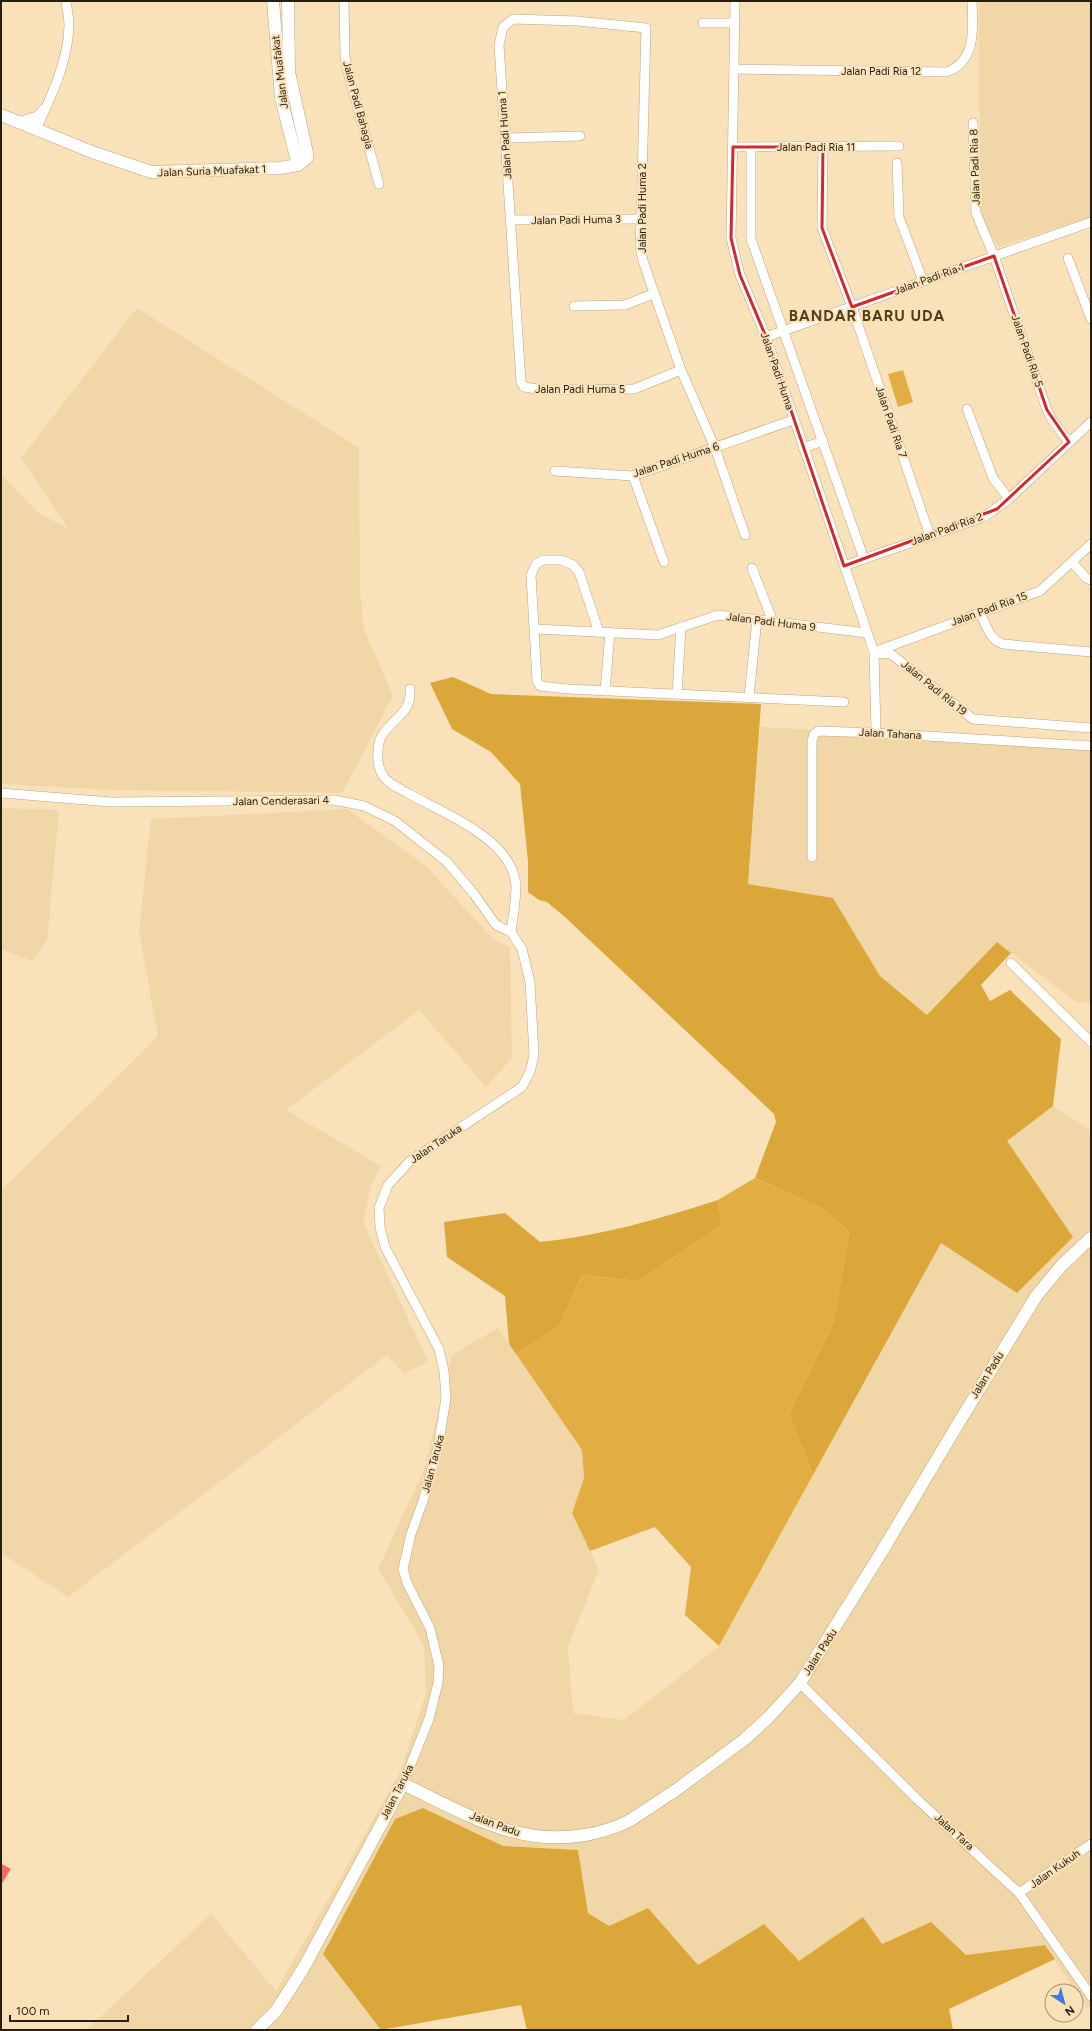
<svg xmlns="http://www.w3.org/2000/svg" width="1092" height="2031" font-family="Figtree,sans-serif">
	<rect width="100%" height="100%" fill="#f9e2ba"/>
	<!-- built -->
	<g fill="#f1d7a7">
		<polygon points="979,1 1091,1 1091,217 998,247 980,214"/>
		<polygon points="137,308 359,448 360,592 364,629 393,696 342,793 116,790 1,784 1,474 39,513 69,529 21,458"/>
		<polygon points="760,727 1091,744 1091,1003 1076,1002 997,942 928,1015 880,976 833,898 748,884"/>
		<polygon points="1,808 59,810 47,940 32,961 1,949"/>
		<polygon points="347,809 425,865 492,938 510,948 512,1058 486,1087 419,1010 286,1110 382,1167 372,1182 363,1223 428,1361 404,1374 387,1355 68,1597 1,1553 1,1191 158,1036 139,931 151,819"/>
		<polygon points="1053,1106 1091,1130 1091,2006 1087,2009 1045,1945 966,1955 931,1922 882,1944 863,1917 799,1962 764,1924 698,1965 648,1908 609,1926 588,1913 578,1850 503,1846 463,1826 323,1954 381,2030 86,2030 211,1914 276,1991 400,1772 426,1693 424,1646 378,1569 424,1470 452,1355 498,1328 582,1450 584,1478 572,1513 599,1570 568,1647 573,1713 624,1720 719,1646 941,1243 1017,1293 1007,1141"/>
	</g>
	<!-- green -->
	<g fill="#e2ae43">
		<polygon points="903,370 913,402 898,407 888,374"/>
		<polygon points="755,1178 823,1209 849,1232 833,1324 789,1414 813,1475 719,1646 685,1615 691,1567 655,1527 590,1551 572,1513 584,1478 582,1450 516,1354 559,1326 582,1275 638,1281 722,1225 718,1200"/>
	</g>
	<!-- forest -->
	<g fill="#dba73a">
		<polygon points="453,677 491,694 761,704 748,884 833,898 880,976 927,1015 997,942 1011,953 981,985 990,1001 1010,990 1061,1039 1053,1106 1007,1141 1073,1237 1017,1293 941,1243 813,1475 789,1414 833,1324 849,1232 823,1209 755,1178 776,1122 774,1114 565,917 547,902 539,900 528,892 528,861 520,784 491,752 452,729 430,683"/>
		<path d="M 718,1200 L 722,1225 L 638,1281 L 582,1275 L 559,1326 L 516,1354 L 509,1344 L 505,1296 L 447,1257 L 444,1222 L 505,1213 L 540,1242 C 601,1236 659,1219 718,1200 Z"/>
		<polygon points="423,1808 503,1846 578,1850 588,1913 609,1926 648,1908 698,1965 764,1924 799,1961 863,1917 882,1944 931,1922 966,1955 1045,1945 1055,1959 949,2009 953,2030 527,2030 521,2005 381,2030 323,1954 395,1819"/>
	</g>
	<!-- water -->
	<polygon fill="#f46b6c" points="2,1864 11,1869 1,1885 1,1866"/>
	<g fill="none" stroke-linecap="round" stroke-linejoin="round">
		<defs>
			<g id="minor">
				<polyline points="344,1 345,57 347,69 379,184"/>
				<polyline points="735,1 731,238 740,275 766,337 874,652 876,733"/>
				<polyline points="703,23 734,23"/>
				<path d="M 734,69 L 946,72 C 977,62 973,27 972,1"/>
				<polyline points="18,122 37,116 44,109"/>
				<polyline points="973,123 976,213 994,256 1047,410 1052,420 1069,442"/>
				<path d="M 36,129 C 51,97 68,62 69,26 C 69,18 67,9 66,1"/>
				<polyline points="506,138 580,136"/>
				<polyline points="733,147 899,146"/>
				<polyline points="751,147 751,239 864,559"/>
				<polyline points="823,147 822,228 852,307 930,536"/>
				<polyline points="897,163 899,217 923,281"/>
				<polyline points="511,220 641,219"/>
				<polyline points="1068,258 1091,319"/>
				<polyline points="574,306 625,305 653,294"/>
				<polyline points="766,337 1091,222"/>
				<polyline points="681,370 634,389 544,390 524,387 521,382 499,45 503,27 513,19 577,21 646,28 641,219 640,247 643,261 681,370 715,448 745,535"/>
				<polyline points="967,409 993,478 1009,499"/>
				<polyline points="803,448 823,441"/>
				<polyline points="555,471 633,476 793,420"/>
				<polyline points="633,476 664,562"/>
				<polyline points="1072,562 1086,578 1091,580"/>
				<polyline points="844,566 984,517 1009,499 1091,422"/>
				<polyline points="752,568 773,622"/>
				<path d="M 980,612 C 986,625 989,639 1003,644 L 1091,652"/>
				<polyline points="535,629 658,635 718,615 867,633"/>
				<polyline points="599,632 579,572 573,565 561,560 543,560 536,564 531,575 537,681 540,686 568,689 844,702"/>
				<polyline points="874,652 1040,591 1091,544"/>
				<polyline points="876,653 891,654 973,719 1091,728"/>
				<path d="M 410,689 C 412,712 394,718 383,734 C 377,742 376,763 381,772 C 385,783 400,788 409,794 C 443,813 513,839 516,886 C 516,901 513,917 511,932"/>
				<polyline points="605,691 610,632"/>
				<polyline points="677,694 681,627"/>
				<polyline points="749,697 757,619"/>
				<polyline points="1,793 111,802 334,800 364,806 395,821 447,862 474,894 496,925 511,932"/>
				<polyline points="812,857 812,741 814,734 818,731 876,733 1091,746"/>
				<polyline points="1011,963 1091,1042"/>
				<polyline points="800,1683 918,1800 1019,1893 1091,1996"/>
				<polyline points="403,1784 429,1719 438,1683 439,1666 430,1628 407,1583 403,1569 411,1534 423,1501 438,1447 446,1398 444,1371 439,1349 385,1247 380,1227 379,1208 388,1185 410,1161 522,1087 530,1072 534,1055 530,982 522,949 511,932"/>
				<polyline points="1019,1893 1091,1844"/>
			</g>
			<g id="tertiary">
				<polyline points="273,1 281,98 298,165"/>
				<polyline points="1,115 92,152 151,172 280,168 298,165 307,158 307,153 289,72 288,1"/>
				<path d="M 257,2030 L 276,2011 L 303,1969 L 403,1784 C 463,1812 516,1847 585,1835 C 602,1832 613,1829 629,1821 L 676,1790 L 745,1739 L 768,1718 L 800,1683 L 881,1553 L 958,1424 L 1037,1295 L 1062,1265 L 1091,1238"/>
			</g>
		</defs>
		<!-- minor casing -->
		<use href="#minor" stroke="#bba57e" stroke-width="10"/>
		<!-- tertiary casing -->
		<use href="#tertiary" stroke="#bba57e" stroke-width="13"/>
		<!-- minor -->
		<use href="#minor" stroke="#fff" stroke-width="9"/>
		<!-- tertiary -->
		<use href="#tertiary" stroke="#fff" stroke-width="12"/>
	</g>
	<!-- marked area -->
	<path fill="none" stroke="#d62828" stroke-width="3" stroke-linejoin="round" d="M 733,147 L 823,147 L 822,228 L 852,307 L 994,256 L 1047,410 L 1069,442 L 997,509 L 844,566 L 766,337 L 740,275 L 731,238 Z"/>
	<g text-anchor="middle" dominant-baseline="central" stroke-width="4" stroke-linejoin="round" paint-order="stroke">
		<!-- street labels -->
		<g font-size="11" fill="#271e0f" stroke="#f9e2ba">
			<text x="881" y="71">Jalan Padi Ria 12</text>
			<text transform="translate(280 72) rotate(-97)">Jalan Muafakat</text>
			<text transform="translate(358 105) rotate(75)">Jalan Padi Bahagia</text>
			<text transform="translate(505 135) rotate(-94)">Jalan Padi Huma 1</text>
			<text x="816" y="147">Jalan Padi Ria 11</text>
			<text transform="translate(975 167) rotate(-92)">Jalan Padi Ria 8</text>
			<text transform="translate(212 171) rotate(-2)">Jalan Suria Muafakat 1</text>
			<text transform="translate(642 208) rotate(-90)">Jalan Padi Huma 2</text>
			<text transform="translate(576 220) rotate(-1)">Jalan Padi Huma 3</text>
			<text transform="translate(929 279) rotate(-20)">Jalan Padi Ria 1</text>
			<text transform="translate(1027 351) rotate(71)">Jalan Padi Ria 5</text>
			<text transform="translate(777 371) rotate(71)">Jalan Padi Huma</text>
			<text x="580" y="389">Jalan Padi Huma 5</text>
			<text transform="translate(891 422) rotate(71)">Jalan Padi Ria 7</text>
			<text transform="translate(676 460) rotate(-18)">Jalan Padi Huma 6</text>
			<text transform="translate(947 529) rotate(-20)">Jalan Padi Ria 2</text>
			<text transform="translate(989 609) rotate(-20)">Jalan Padi Ria 15</text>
			<text transform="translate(771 622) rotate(7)">Jalan Padi Huma 9</text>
			<text transform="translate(934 688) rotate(39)">Jalan Padi Ria 19</text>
			<text transform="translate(890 734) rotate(3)">Jalan Tahana</text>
			<text transform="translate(281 801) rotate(-1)">Jalan Cenderasari 4</text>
			<text transform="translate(436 1144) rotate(-34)">Jalan Taruka</text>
			<text transform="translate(987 1375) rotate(-58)">Jalan Padu</text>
			<text transform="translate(433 1464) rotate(-75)">Jalan Taruka</text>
			<text transform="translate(820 1652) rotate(-57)">Jalan Padu</text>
			<text transform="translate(397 1792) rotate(-63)">Jalan Taruka</text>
			<text transform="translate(495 1824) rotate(20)">Jalan Padu</text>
			<text transform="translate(954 1832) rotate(42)">Jalan Tara</text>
			<text transform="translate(1055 1869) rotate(-35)">Jalan Kukuh</text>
		</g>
		<!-- district labels -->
		<g font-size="15" font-weight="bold" letter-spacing="1" fill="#513e19" stroke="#f9e2ba">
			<text x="867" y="316">BANDAR BARU UDA</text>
		</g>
	</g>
	<!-- border -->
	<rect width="1092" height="2031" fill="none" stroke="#271e0f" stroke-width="4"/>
	<!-- north arrow -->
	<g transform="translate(1064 2003) rotate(144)"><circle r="19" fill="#f9e2ba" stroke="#a59476"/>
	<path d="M0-3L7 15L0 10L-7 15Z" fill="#4078e8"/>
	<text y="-6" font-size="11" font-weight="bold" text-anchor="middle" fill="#271e0f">N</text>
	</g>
	<!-- scale -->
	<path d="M10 2015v6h118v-6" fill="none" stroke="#271e0f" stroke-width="2"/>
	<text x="16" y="2015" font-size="12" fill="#271e0f" stroke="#f9e2ba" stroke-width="3" paint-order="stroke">100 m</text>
</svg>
